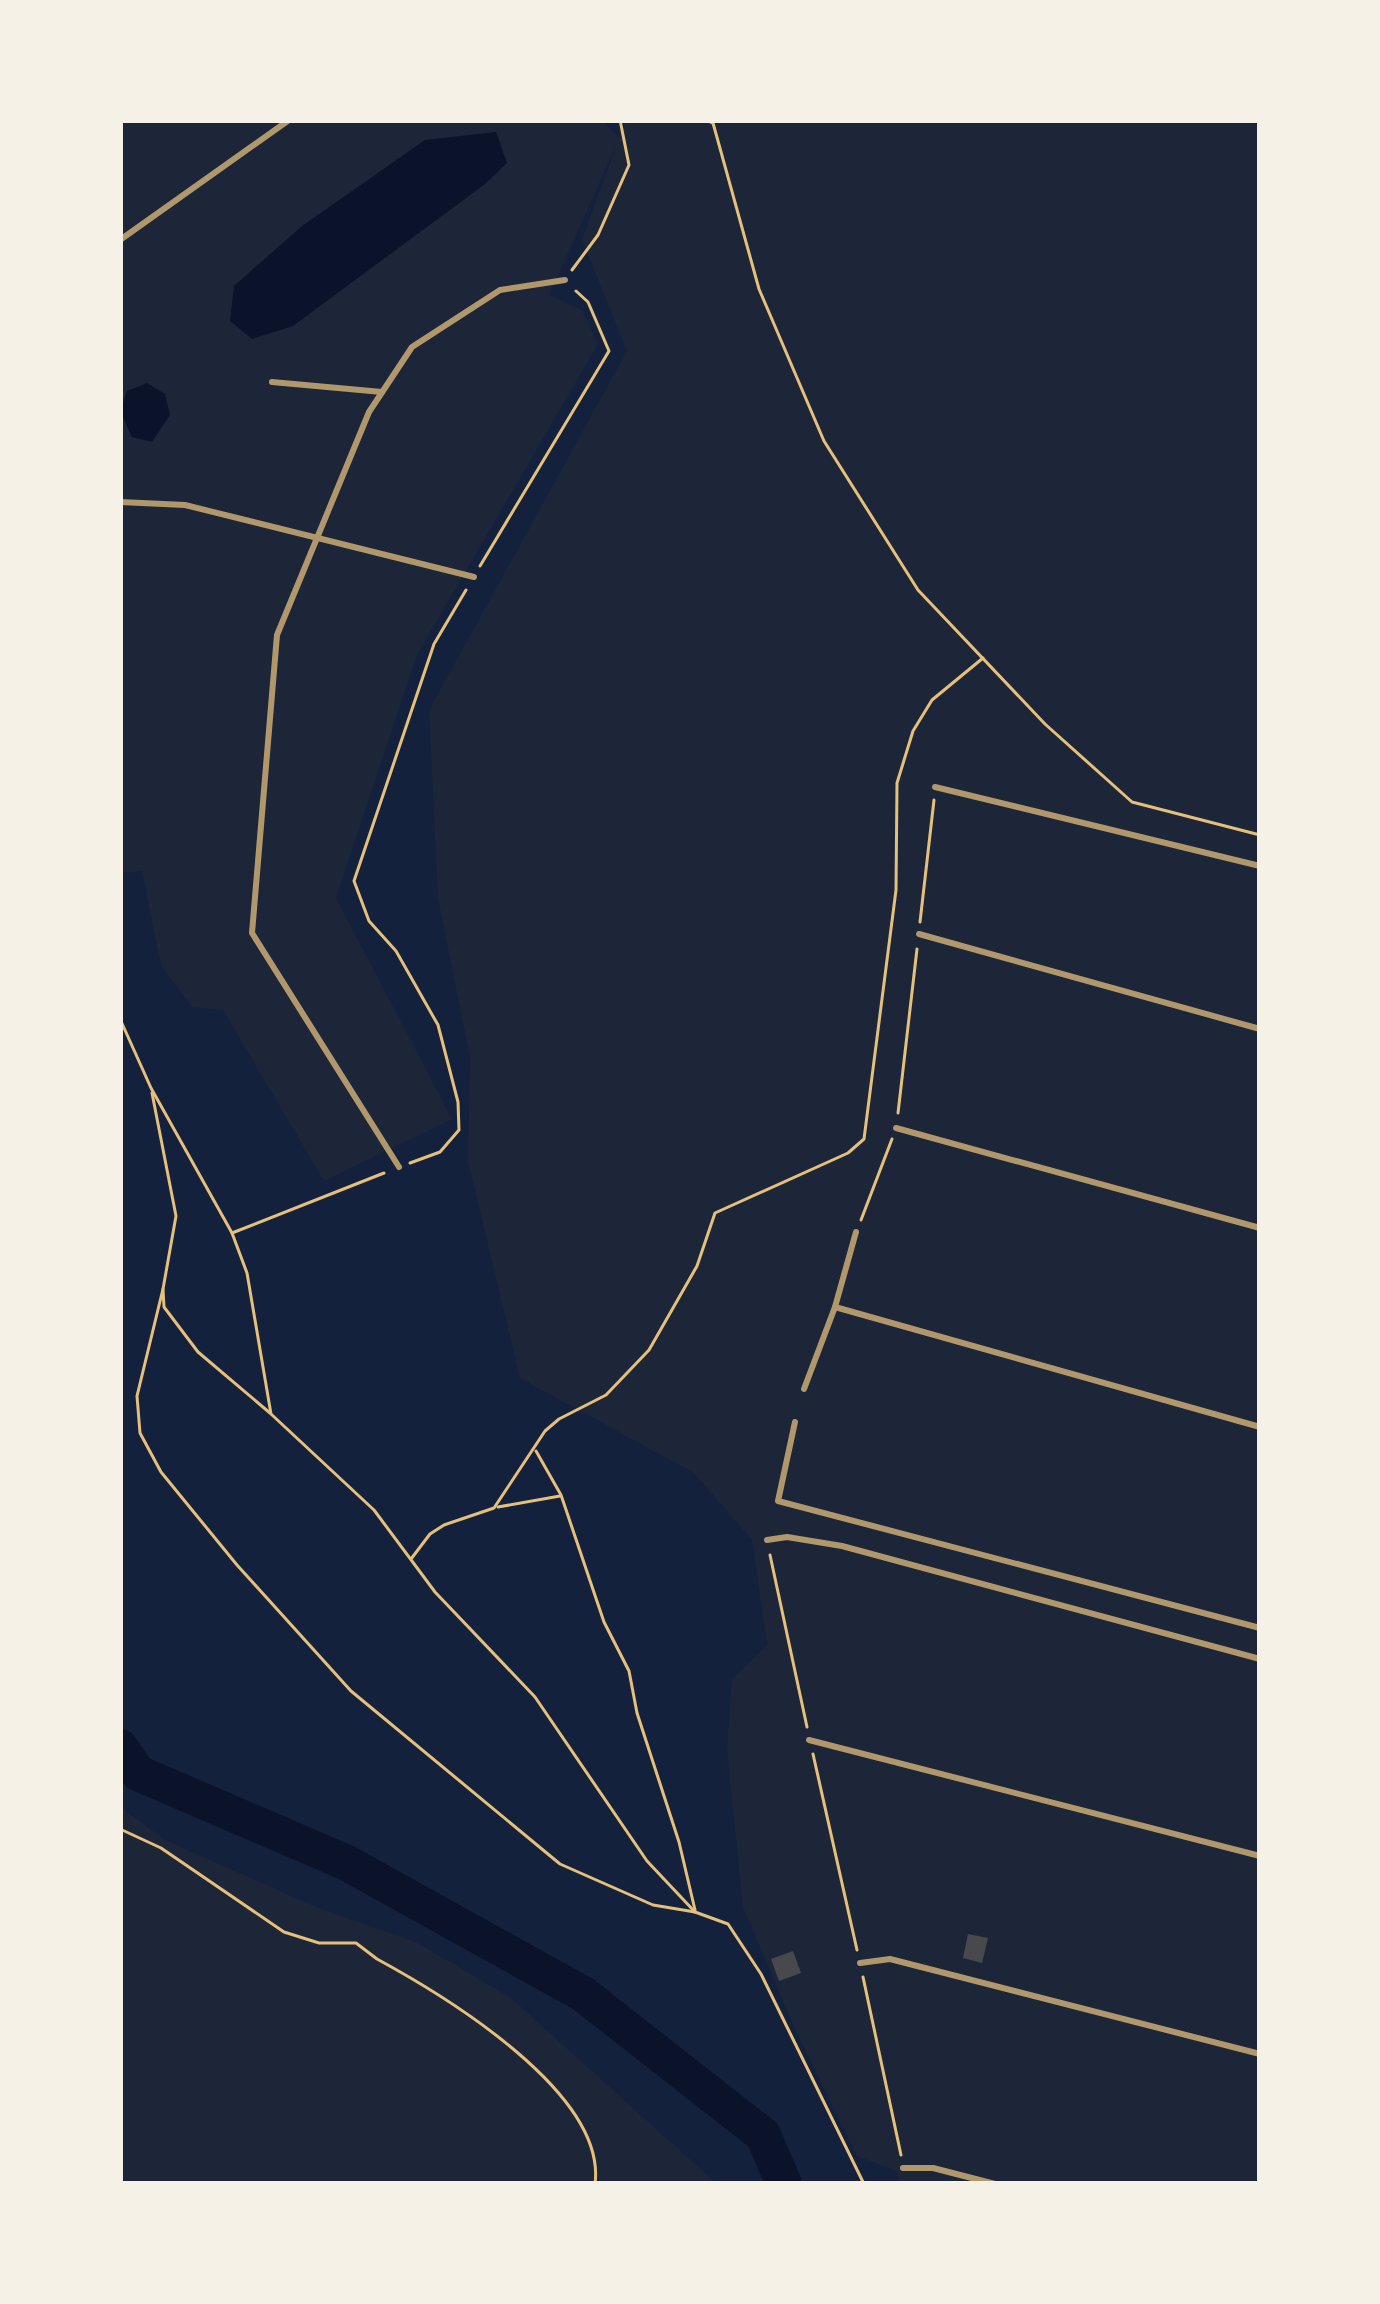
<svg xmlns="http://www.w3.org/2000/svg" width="1380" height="2304" font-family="'PT Sans',sans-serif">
	<rect width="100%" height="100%" fill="#14213d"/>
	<!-- green -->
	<g fill="#1d2539">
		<polygon points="120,120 602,120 619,138 626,120 1260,120 1260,2184 899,2184 898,2172 857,2156 793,2025 743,1907 727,1750 732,1679 767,1645 752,1540 694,1473 520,1378 468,1161 470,1058 438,898 429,710 627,351 582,240 616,146 549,295 582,310 598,344 417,655 336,898 452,1119 324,1181 223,1010 192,1007 161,965 142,871 120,873"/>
		<polygon points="120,1807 167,1841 316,1907 418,1943 511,1998 717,2184 120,2184"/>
	</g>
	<!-- water -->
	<g fill="#0b132b">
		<polygon points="496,132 507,163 485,184 293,326 252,339 230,321 234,286 302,226 425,140"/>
		<polygon points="147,383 165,394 170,415 152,442 132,437 120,411 127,391"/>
	</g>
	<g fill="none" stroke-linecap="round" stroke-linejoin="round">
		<!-- river -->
		<polyline stroke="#0b132b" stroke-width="36" points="120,1747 138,1773 347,1863 583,1994 763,2135 784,2184"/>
	</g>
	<!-- building -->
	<g fill="#48494c">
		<polygon points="968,1934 988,1938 982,1963 963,1958"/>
		<polygon points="793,1951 801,1973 779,1981 771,1959"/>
	</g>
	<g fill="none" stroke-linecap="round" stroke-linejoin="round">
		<!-- path -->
		<g stroke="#e5c07b" stroke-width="3">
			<polyline points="706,120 713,123 759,289 824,441 918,590 1045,724 1132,802 1260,835"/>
			<polyline points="572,270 598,235 629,165 620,120"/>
			<polyline points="480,566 609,351 588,302 576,291"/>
			<polyline points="920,922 934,800"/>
			<polyline points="120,1019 151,1088 232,1233 247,1273 271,1414 374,1510 435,1592 535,1697 647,1861 695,1912"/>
			<polyline points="152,1093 176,1216 163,1289 164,1307 198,1352 270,1413"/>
			<polyline points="898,1113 917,949"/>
			<polyline points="410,1163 440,1152 459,1130 458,1102 438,1025 396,951 369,921 354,881 434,644 466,590"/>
			<polyline points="861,1220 892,1139"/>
			<polyline points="232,1233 384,1173"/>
			<polyline points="163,1289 137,1396 140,1433 161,1472 237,1565 351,1691 560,1864 653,1905 695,1912 728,1924 761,1974 864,2184"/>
			<polyline points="536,1451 561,1495 604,1622 629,1671 637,1713 679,1842 695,1910"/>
			<polyline points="498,1507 560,1496"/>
			<polyline points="770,1555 807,1727"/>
			<polyline points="411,1559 430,1534 444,1525 494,1508 545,1431 559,1419 606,1395 649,1350 697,1266 715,1213 848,1153 864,1139 896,890 897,783 913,731 932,700 983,658"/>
			<polyline points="813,1754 857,1950"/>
			<path d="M 120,1829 L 161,1848 L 284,1932 L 319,1943 L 356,1943 L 377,1959 C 447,1997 607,2094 595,2184"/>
			<polyline points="863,1977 901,2155"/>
		</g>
		<!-- service -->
		<g stroke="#b1986c" stroke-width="6">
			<polyline points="120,240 289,120"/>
			<polyline points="272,382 382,392"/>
			<polyline points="120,502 185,505 474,577"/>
			<polyline points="935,787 1260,866"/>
			<polyline points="919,934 1260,1029"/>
			<polyline points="896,1128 1260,1228"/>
			<polyline points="399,1167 252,933 277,635 369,412 412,347 500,290 565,280"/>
			<polyline points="835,1307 1260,1427"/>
			<polyline points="804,1389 835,1307 856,1232"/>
			<polyline points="795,1422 778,1501 1260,1628"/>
			<polyline points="767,1540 787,1537 842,1546 1260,1659"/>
			<polyline points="809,1740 1260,1856"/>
			<polyline points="860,1963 890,1959 1260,2054"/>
			<polyline points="903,2168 933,2168 995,2184"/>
		</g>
	</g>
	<!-- border -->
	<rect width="1380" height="2304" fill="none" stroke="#f6f1e7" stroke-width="246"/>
</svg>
